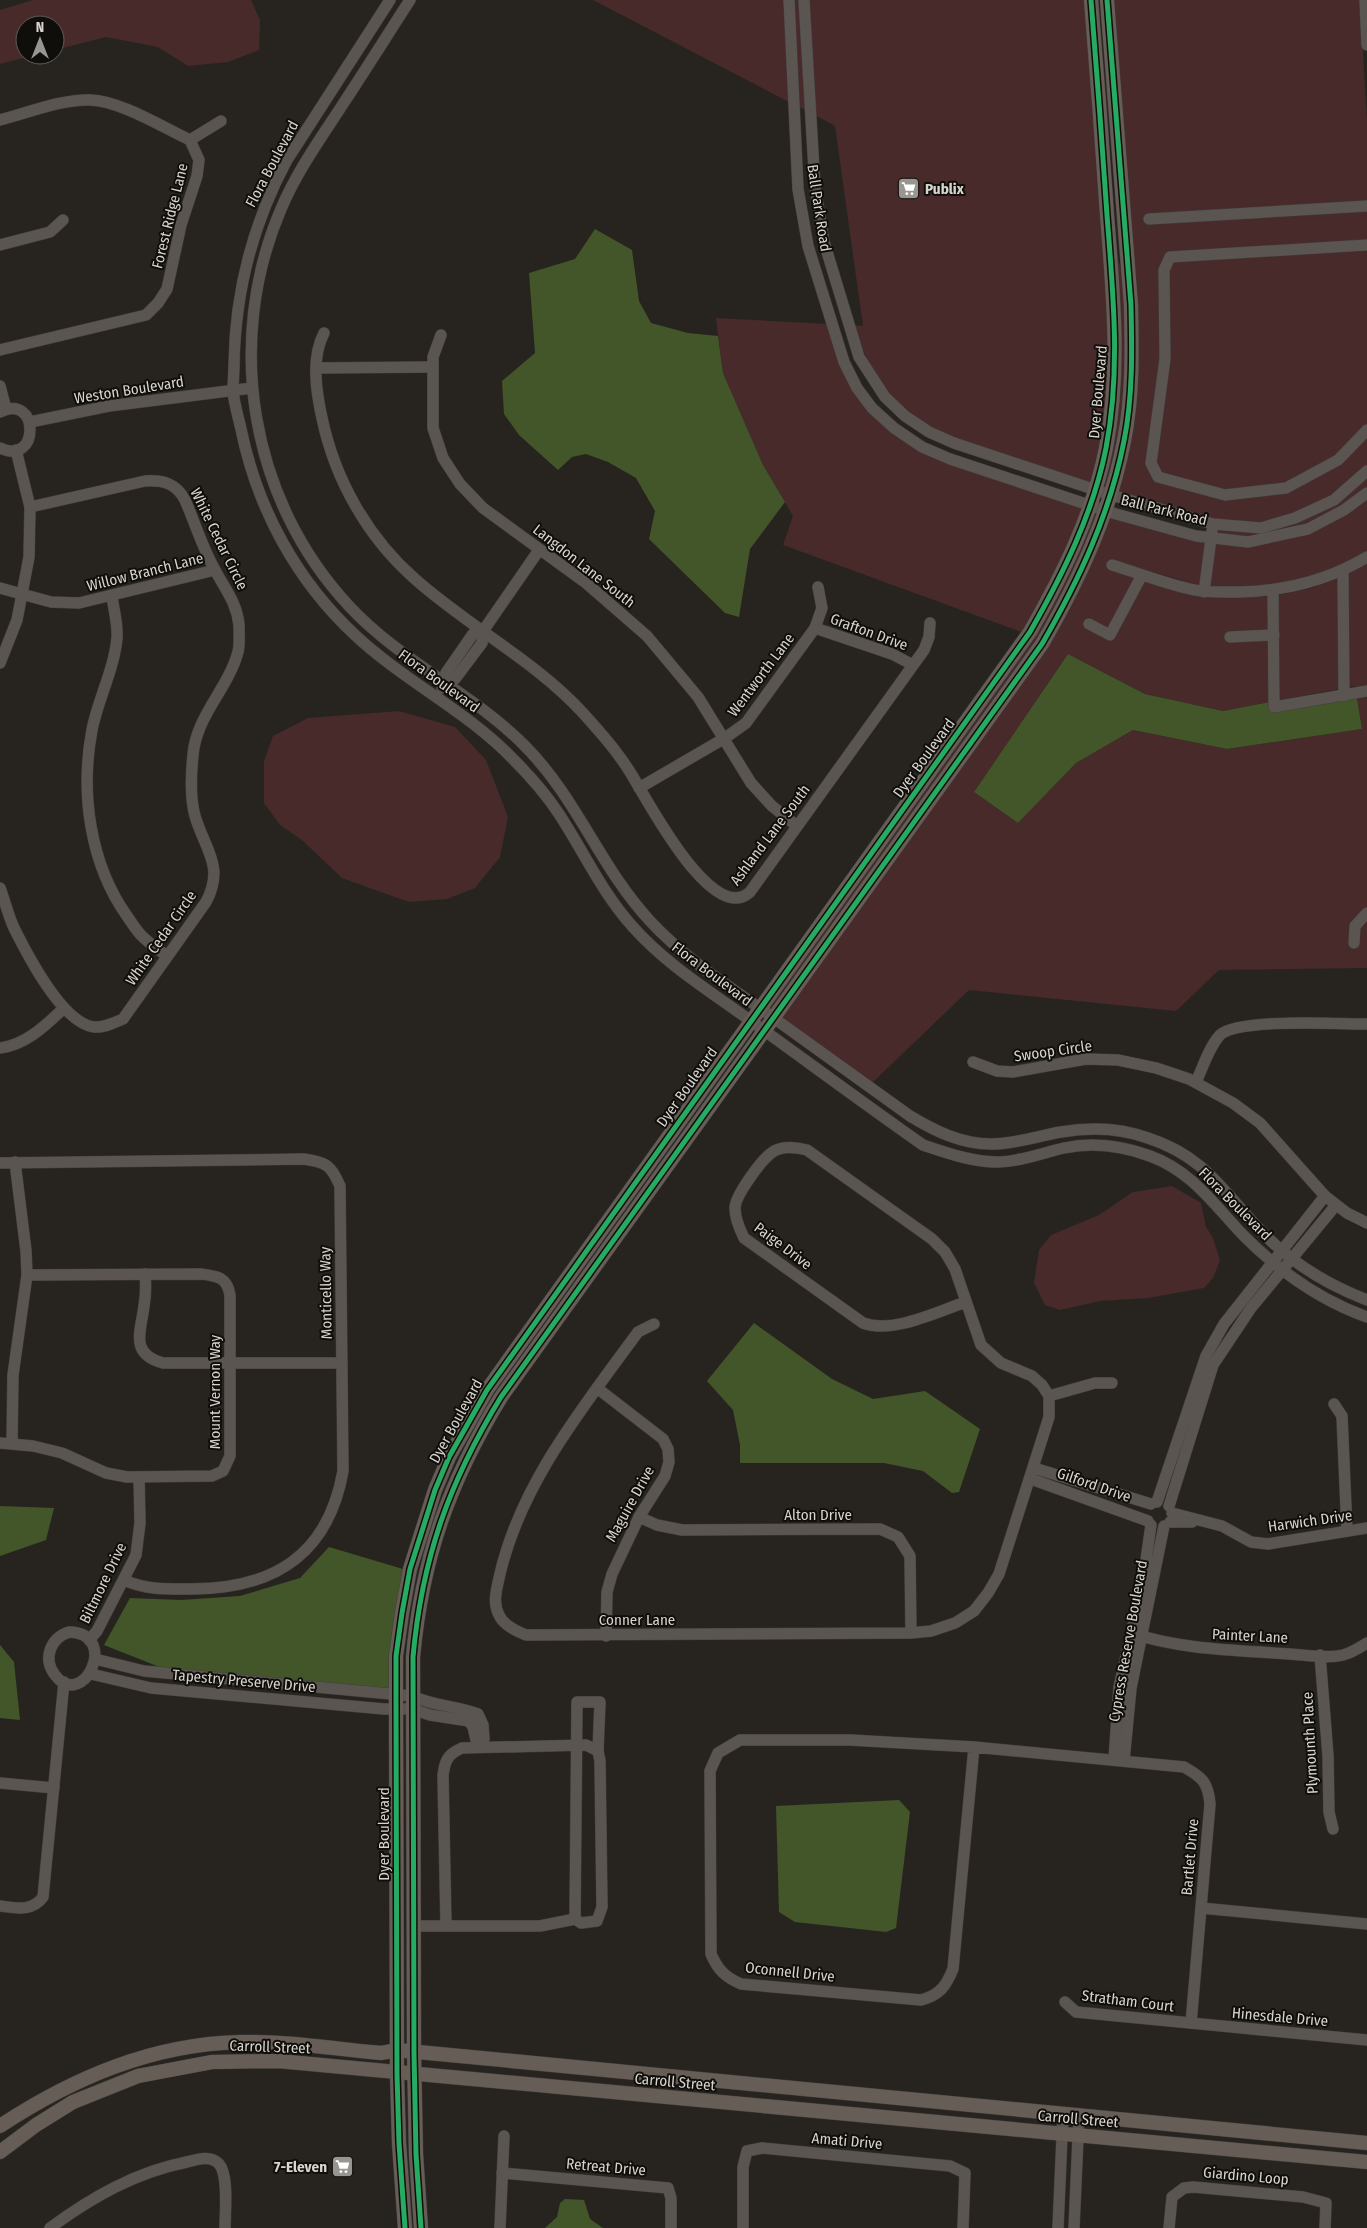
<svg xmlns="http://www.w3.org/2000/svg" width="1367" height="2228" font-family="'Fira Sans Condensed',sans-serif">
	<rect width="100%" height="100%" fill="#272420"/>
	<!-- green -->
	<g fill="#472a29">
		<polygon points="33,0 251,0 260,20 259,50 228,62 188,66 158,47 106,37 55,50 55,25 25,25 25,55 35,55 0,64 0,10"/>
		<polygon points="593,0 785,0 789,102"/>
		<polygon points="793,0 800,0 806,111 798,106"/>
		<path d="M 808,0 L 1086,0 L 1109,305 L 1108,401 L 1093,483 C 1063,473 1034,464 1005,455 C 963,441 917,430 888,394 C 872,373 862,350 854,325 L 863,326 L 835,126 L 815,115 Z"/>
		<polygon points="1111,0 1360,0 1367,121 1367,201 1145,214 1146,224 1367,211 1367,241 1170,252 1161,359 1154,480 1224,499 1288,492 1367,437 1367,466 1332,495 1294,513 1261,523 1214,520 1116,491 1134,401"/>
		<polygon points="1367,251 1367,424 1336,456 1285,483 1226,490 1161,473 1156,462 1169,271 1173,261"/>
		<polygon points="1115,253 1124,275 1125,400 1108,489 1101,486"/>
		<polygon points="716,318 828,324 833,343 892,433 1084,507 1070,547 1024,633 783,545 793,516 763,465 723,373"/>
		<polygon points="1367,477 1367,487 1342,506 1307,524 1248,537 1216,533 1216,529 1258,532"/>
		<polygon points="1367,498 1367,552 1338,568 1273,586 1209,587 1215,543 1310,533"/>
		<polygon points="1092,510 1101,513 1086,553 1038,641 773,1011 766,1007 1033,635"/>
		<polygon points="1109,516 1206,542 1200,586 1110,559 1108,569 1136,577 1109,629 1088,617 1084,626 1108,639 1144,580 1224,597 1269,596 1270,630 1226,632 1226,642 1270,640 1270,702 1223,711 1145,694 1068,654 974,792 1018,823 1076,763 1133,730 1227,749 1362,729 1357,698 1367,696 1367,968 1219,970 1176,1011 969,990 872,1083 780,1016 1045,646"/>
		<polygon points="1367,562 1367,686 1356,689 1355,686 1349,687 1347,574"/>
		<polygon points="1339,578 1340,689 1279,700 1278,595 1312,588"/>
		<polygon points="399,711 455,727 486,760 508,817 500,857 475,888 447,899 409,902 342,878 302,840 280,825 264,803 264,761 273,736 308,718"/>
		<polygon points="1172,1186 1201,1203 1206,1227 1213,1238 1220,1260 1213,1278 1204,1288 1148,1298 1100,1301 1060,1310 1045,1305 1034,1283 1039,1250 1051,1235 1099,1215 1133,1192"/>
	</g>
	<!-- water -->
	<g fill="#425629">
		<polygon points="595,229 632,250 639,301 651,323 688,333 718,336 723,373 763,465 785,502 750,549 739,617 725,613 649,539 655,511 636,478 608,462 586,454 572,457 558,470 519,435 504,414 502,381 535,353 529,273 575,259"/>
		<polygon points="1068,654 1145,694 1223,711 1270,702 1275,711 1357,698 1362,729 1227,749 1133,730 1076,763 1018,823 974,792"/>
		<polygon points="754,1323 832,1379 873,1399 925,1391 980,1429 959,1492 952,1493 923,1471 884,1463 740,1463 740,1445 733,1410 707,1381"/>
		<polygon points="0,1506 54,1508 46,1540 0,1556"/>
		<polygon points="329,1547 403,1569 392,1689 162,1668 104,1645 130,1598 181,1600 240,1596 300,1578"/>
		<polygon points="0,1645 14,1662 20,1720 0,1718"/>
		<polygon points="899,1800 910,1812 896,1928 886,1932 795,1922 779,1912 776,1806"/>
		<polygon points="565,2199 584,2200 590,2219 603,2228 545,2228 557,2217 560,2203"/>
	</g>
	<g fill="none" stroke-linecap="round" stroke-linejoin="round">
		<defs>
			<g id="minor">
				<path d="M 390,0 L 287,160 C 252,225 235,291 234,365 C 234,373 233,382 233,391 C 234,403 238,416 241,429 C 257,508 296,580 355,635 C 404,681 467,711 513,759 C 530,776 546,794 559,814 C 584,852 602,893 633,927 C 665,963 705,988 744,1016 C 804,1059 863,1103 923,1145 C 947,1153 972,1162 997,1162 C 1019,1162 1042,1153 1064,1148 C 1092,1142 1123,1146 1150,1156 C 1192,1171 1215,1206 1244,1236 C 1280,1272 1319,1300 1367,1317"/>
				<path d="M 410,0 C 388,34 366,69 343,104 C 321,138 297,171 281,209 C 224,342 250,500 349,606 C 400,661 471,692 524,745 C 578,799 599,866 650,921 C 686,960 732,988 775,1019 C 820,1051 865,1084 910,1116 C 935,1131 961,1144 991,1144 C 1016,1144 1037,1136 1061,1132 C 1090,1127 1120,1128 1148,1138 C 1209,1158 1225,1196 1268,1238 C 1295,1265 1331,1286 1367,1300"/>
				<polyline points="789,0 798,189 808,246 844,362 857,388 872,408 894,428 922,447 950,459 1116,514 1196,536 1248,542 1308,529 1344,510 1367,493"/>
				<polyline points="804,0 815,187 824,242 859,357 885,397 905,416 929,432 954,443 1111,495 1213,524 1261,528 1295,518 1334,500 1367,471"/>
				<polyline points="1365,0 1367,45"/>
				<path d="M 0,120 C 28,113 61,99 90,100 C 121,101 162,127 190,140 L 199,160 L 197,176 L 181,225 L 167,289 L 158,303 L 146,315 L 0,350"/>
				<polyline points="190,140 221,121"/>
				<polyline points="1149,219 1367,206"/>
				<polyline points="0,245 50,232 63,220"/>
				<polyline points="1367,245 1170,257 1164,270 1165,359 1151,463 1158,477 1225,495 1286,488 1338,460 1367,430"/>
				<path d="M 324,333 C 311,358 316,391 322,418 C 335,480 368,538 415,579 C 469,627 534,660 583,713 C 600,732 617,751 630,772 C 646,797 712,927 750,892 L 924,650 L 929,637 L 930,623"/>
				<polyline points="441,335 433,357 433,428 443,458 460,484 483,508 586,583 647,636 698,697 751,783 772,806 797,826"/>
				<polyline points="316,368 432,367"/>
				<polyline points="0,386 6,409"/>
				<path d="M 0,412 C 40,392 40,467 0,448"/>
				<polyline points="30,422 109,406 252,388"/>
				<path d="M 1112,565 C 1138,573 1164,583 1190,589 C 1205,593 1223,592 1239,592 C 1286,591 1327,581 1367,557"/>
				<polyline points="1343,572 1344,696"/>
				<polyline points="0,588 51,602 79,603 215,570"/>
				<polyline points="1273,591 1274,707 1367,691"/>
				<polyline points="1204,592 1212,531"/>
				<path d="M 112,597 C 114,610 118,625 117,638 C 114,670 98,699 92,730 C 80,793 90,864 127,916 C 132,923 137,932 143,937 C 150,944 159,950 167,956"/>
				<polyline points="1089,624 1110,635 1142,575"/>
				<polyline points="815,628 892,654 913,665"/>
				<polyline points="1230,637 1274,635"/>
				<polyline points="0,663 17,620 29,557 30,507 16,450"/>
				<polyline points="445,684 446,673 473,634 483,631"/>
				<polyline points="442,688 455,679 482,643 483,631 539,550"/>
				<polyline points="639,788 725,738 746,723 815,628 822,608 818,587"/>
				<path d="M 0,888 C 5,901 8,915 14,928 C 27,954 62,1023 94,1027 C 104,1028 113,1023 123,1019 L 206,902 C 225,866 205,850 195,816 C 190,798 191,774 193,755 C 196,716 228,689 238,652 C 240,644 239,633 239,625 C 237,603 225,589 215,570 C 203,549 195,523 185,500 C 176,483 163,480 145,481 L 30,507"/>
				<polyline points="1354,943 1355,926 1367,913"/>
				<path d="M 0,1048 C 26,1045 46,1025 64,1008"/>
				<polyline points="973,1062 997,1071 1013,1072 1086,1059 1118,1060 1156,1068 1189,1079 1233,1103 1260,1123 1325,1196 1347,1213 1367,1223"/>
				<path d="M 1196,1082 C 1203,1067 1209,1047 1220,1035 C 1238,1018 1339,1024 1367,1024"/>
				<path d="M 0,1163 L 304,1159 C 326,1162 331,1165 340,1186 L 343,1471 C 328,1556 273,1589 191,1589 C 167,1589 146,1590 124,1580"/>
				<path d="M 145,1274 C 146,1285 146,1295 144,1306 C 141,1331 129,1354 163,1363 L 342,1363"/>
				<path d="M 654,1324 L 638,1332 C 584,1406 521,1483 500,1574 C 497,1588 492,1602 499,1615 C 503,1625 516,1631 526,1635 L 911,1633 L 931,1631 L 955,1623 L 974,1611 L 988,1593 L 999,1574 L 1049,1417 L 1049,1396 L 1042,1385 L 1032,1376 L 1001,1363 L 981,1345 L 955,1269 L 945,1252 L 932,1239 L 807,1150 C 795,1147 780,1145 770,1154 C 760,1162 735,1196 735,1208 C 735,1219 739,1228 744,1238 L 863,1323 C 893,1334 936,1312 966,1302"/>
				<polyline points="597,1388 663,1439 668,1449 669,1462 665,1476 639,1517 612,1574 607,1592 606,1636"/>
				<polyline points="1049,1396 1095,1383 1112,1383"/>
				<polyline points="1334,1404 1342,1416 1347,1531"/>
				<path d="M 0,1443 L 33,1446 L 62,1453 L 106,1473 L 127,1477 L 212,1476 L 223,1471 L 230,1456 L 230,1295 C 227,1277 217,1276 201,1274 L 27,1275"/>
				<polyline points="12,1443 13,1375 27,1275 26,1251 15,1162"/>
				<polyline points="1034,1468 1151,1504"/>
				<polyline points="1031,1479 1148,1521"/>
				<polyline points="1157,1502 1206,1356 1224,1324 1325,1196"/>
				<polyline points="1169,1506 1213,1365 1251,1308 1336,1205"/>
				<polyline points="1172,1513 1222,1526 1251,1542 1268,1544 1367,1528"/>
				<polyline points="639,1517 657,1525 682,1530 880,1529 898,1537 910,1556 911,1633"/>
				<polyline points="1170,1522 1192,1522"/>
				<path d="M 69,1632 C 121,1633 83,1712 55,1675 C 42,1658 51,1638 69,1632 Z"/>
				<path d="M 1131,1633 C 1183,1650 1236,1650 1290,1654 C 1306,1655 1328,1659 1343,1655 C 1352,1653 1359,1648 1367,1643"/>
				<polyline points="89,1640 97,1631 136,1555 140,1523 139,1477"/>
				<polyline points="1320,1655 1328,1756 1329,1812 1333,1829"/>
				<path d="M 95,1659 L 144,1671 L 412,1696 C 433,1706 457,1706 478,1714 L 483,1725 L 484,1739 L 481,1747"/>
				<polyline points="91,1674 151,1688 384,1709 412,1709 430,1715 469,1721 473,1727 476,1740 481,1742"/>
				<path d="M 586,1745 L 598,1751 L 600,1761 L 602,1907 L 597,1921 L 581,1923 L 575,1919 L 540,1926 L 446,1926 L 443,1775 C 445,1760 448,1754 462,1748 Z"/>
				<path d="M 974,1747 L 953,1969 C 946,1986 940,1995 921,2000 L 741,1984 C 725,1977 718,1970 711,1954 L 710,1771 L 718,1753 L 740,1740 L 850,1740 L 974,1747 L 1184,1767 C 1202,1777 1208,1782 1210,1804 L 1191,2023"/>
				<polyline points="1114,1760 1119,1687 1143,1581 1151,1525"/>
				<polyline points="1124,1761 1131,1688 1164,1526"/>
				<polyline points="0,1783 54,1788"/>
				<path d="M 0,1906 C 16,1908 32,1912 43,1897 L 64,1682"/>
				<polyline points="1201,1908 1367,1924"/>
				<polyline points="575,1919 577,1702 600,1702 598,1751"/>
				<polyline points="413,1926 446,1926"/>
				<polyline points="1065,2002 1076,2012 1367,2040"/>
				<polyline points="502,2173 668,2188 671,2198 671,2228"/>
				<path d="M 50,2228 C 92,2197 136,2172 187,2162 C 198,2159 211,2155 219,2164 C 229,2175 225,2213 225,2228"/>
				<polyline points="500,2228 504,2136"/>
				<polyline points="743,2228 743,2167 747,2151 762,2148 950,2166 965,2173 963,2228"/>
				<polyline points="1058,2228 1063,2114"/>
				<polyline points="1074,2228 1079,2115"/>
				<polyline points="1169,2228 1172,2197 1184,2188 1193,2187 1303,2197 1326,2203 1325,2228"/>
			</g>
			<g id="major">
				<path d="M 0,2126 C 73,2078 152,2044 241,2042 C 288,2041 335,2049 381,2053 L 397,2050 L 1367,2143"/>
				<polyline points="0,2152 36,2125 73,2102 138,2076 212,2062 278,2061 1367,2162"/>
				<path d="M 405,2228 L 399,2143 L 397,2074 L 396,1696 L 396,1656 L 402,1613 L 410,1569 L 435,1490 L 449,1457 L 487,1390 L 1030,632 C 1063,574 1093,514 1106,448 C 1121,370 1113,293 1107,215 C 1102,143 1097,72 1091,0"/>
				<path d="M 421,2228 L 416,2154 L 414,2052 L 413,1657 C 422,1558 449,1482 501,1397 L 1042,644 C 1079,580 1110,514 1124,441 C 1133,396 1132,350 1131,305 L 1107,0"/>
			</g>
		</defs>
		<!-- minor casing -->
		<use href="#minor" stroke="#42403d" stroke-width="12"/>
		<!-- major casing -->
		<use href="#major" stroke="#42403d" stroke-width="15"/>
		<!-- minor -->
		<use href="#minor" stroke="#5b5551" stroke-width="11"/>
		<!-- major -->
		<use href="#major" stroke="#675d57" stroke-width="14"/>
		<defs>
			<g id="cycleway">
				<path d="M 405,2228 L 399,2143 L 397,2074 L 396,1696 L 396,1656 L 402,1613 L 410,1569 L 435,1490 L 449,1457 L 487,1390 L 1030,632 C 1063,574 1093,514 1106,448 C 1121,370 1113,293 1107,215 C 1102,143 1097,72 1091,0"/>
				<path d="M 421,2228 L 416,2154 L 414,2052 L 413,1657 C 422,1558 449,1482 501,1397 L 1042,644 C 1079,580 1110,514 1124,441 C 1133,396 1132,350 1131,305 L 1107,0"/>
			</g>
		</defs>
		<!-- cycleway casing -->
		<use href="#cycleway" stroke="#100e0a" stroke-width="8"/>
		<!-- cycleway -->
		<use href="#cycleway" stroke="#26ab63" stroke-width="5"/>
	</g>
	<!-- icons -->
	<defs>
		<symbol id="supermarket-square" viewBox="-11 -11 22 22"><rect x="-9" y="-9" width="18" height="18" rx="4" fill="#999691" stroke="#100e0a"/><path d="M-6-5.5h2.5l.6 2H6L4.5 2H-2.5L-4.4-4H-6ZM-1.5 3.2a1.3 1.3 0 1 0 .1 0ZM3 3.2a1.3 1.3 0 1 0 .1 0Z" fill="#fff"/></symbol>
	</defs>
	<g fill-rule="evenodd">
		<use href="#supermarket-square" x="896" y="176" width="25" height="25"/>
		<use href="#supermarket-square" x="330" y="2154" width="25" height="25"/>
	</g>
	<g text-anchor="middle" dominant-baseline="central" stroke-width="4" stroke-linejoin="round" paint-order="stroke">
		<!-- street labels -->
		<g font-size="15" fill="#d7d3ce" stroke="#100e0a">
			<text transform="translate(272 164) rotate(-62)">Flora Boulevard</text>
			<text transform="translate(819 208) rotate(81)">Ball Park Road</text>
			<text transform="translate(170 216) rotate(-76)">Forest Ridge Lane</text>
			<text transform="translate(129 390) rotate(-9)">Weston Boulevard</text>
			<text transform="translate(1098 392) rotate(-85)">Dyer Boulevard</text>
			<text transform="translate(1164 510) rotate(14)">Ball Park Road</text>
			<text transform="translate(219 539) rotate(64)">White Cedar Circle</text>
			<text transform="translate(584 566) rotate(38)">Langdon Lane South</text>
			<text transform="translate(145 572) rotate(-14)">Willow Branch Lane</text>
			<text transform="translate(869 632) rotate(20)">Grafton Drive</text>
			<text transform="translate(761 675) rotate(-53)">Wentworth Lane</text>
			<text transform="translate(439 681) rotate(36)">Flora Boulevard</text>
			<text transform="translate(924 758) rotate(-54)">Dyer Boulevard</text>
			<text transform="translate(770 835) rotate(-53)">Ashland Lane South</text>
			<text transform="translate(161 938) rotate(-55)">White Cedar Circle</text>
			<text transform="translate(712 974) rotate(37)">Flora Boulevard</text>
			<text transform="translate(1053 1051) rotate(-8)">Swoop Circle</text>
			<text transform="translate(687 1087) rotate(-55)">Dyer Boulevard</text>
			<text transform="translate(1235 1204) rotate(45)">Flora Boulevard</text>
			<text transform="translate(783 1246) rotate(37)">Paige Drive</text>
			<text transform="translate(326 1293) rotate(-91)">Monticello Way</text>
			<text transform="translate(215 1392) rotate(-90)">Mount Vernon Way</text>
			<text transform="translate(456 1421) rotate(-61)">Dyer Boulevard</text>
			<text transform="translate(1094 1485) rotate(19)">Gilford Drive</text>
			<text transform="translate(630 1504) rotate(-61)">Maguire Drive</text>
			<text x="818" y="1515">Alton Drive</text>
			<text transform="translate(1310 1521) rotate(-8)">Harwich Drive</text>
			<text transform="translate(103 1583) rotate(-64)">Biltmore Drive</text>
			<text x="637" y="1620">Conner Lane</text>
			<text transform="translate(1250 1636) rotate(3)">Painter Lane</text>
			<text transform="translate(1128 1641) rotate(-80)">Cypress Reserve Boulevard</text>
			<text transform="translate(244 1681) rotate(5)">Tapestry Preserve Drive</text>
			<text transform="translate(1310 1743) rotate(-93)">Plymounth Place</text>
			<text transform="translate(384 1834) rotate(-90)">Dyer Boulevard</text>
			<text transform="translate(1190 1857) rotate(-85)">Bartlet Drive</text>
			<text transform="translate(790 1972) rotate(6)">Oconnell Drive</text>
			<text transform="translate(1128 2001) rotate(7)">Stratham Court</text>
			<text transform="translate(1280 2017) rotate(5)">Hinesdale Drive</text>
			<text transform="translate(270 2047) rotate(2)">Carroll Street</text>
			<text transform="translate(675 2082) rotate(5)">Carroll Street</text>
			<text transform="translate(1078 2119) rotate(5)">Carroll Street</text>
			<text transform="translate(847 2141) rotate(5)">Amati Drive</text>
			<text transform="translate(606 2167) rotate(5)">Retreat Drive</text>
			<text transform="translate(1246 2176) rotate(5)">Giardino Loop</text>
		</g>
		<!-- poi labels -->
		<g font-size="15" font-weight="bold" fill="#d7d3ce" stroke="#100e0a" text-anchor="start">
			<text x="925" y="189">Publix</text>
			<text x="327" y="2167" text-anchor="end">7-Eleven</text>
		</g>
	</g>
	<!-- north arrow -->
	<g transform="translate(40 40)"><circle r="24" fill="#100e0a" stroke="#605d58"/>
	<path d="M0-4L9 19L0 12L-9 19Z" fill="#999691"/>
	<text y="-8" font-size="14" font-weight="bold" text-anchor="middle" fill="#d7d3ce">N</text>
	</g>
</svg>
